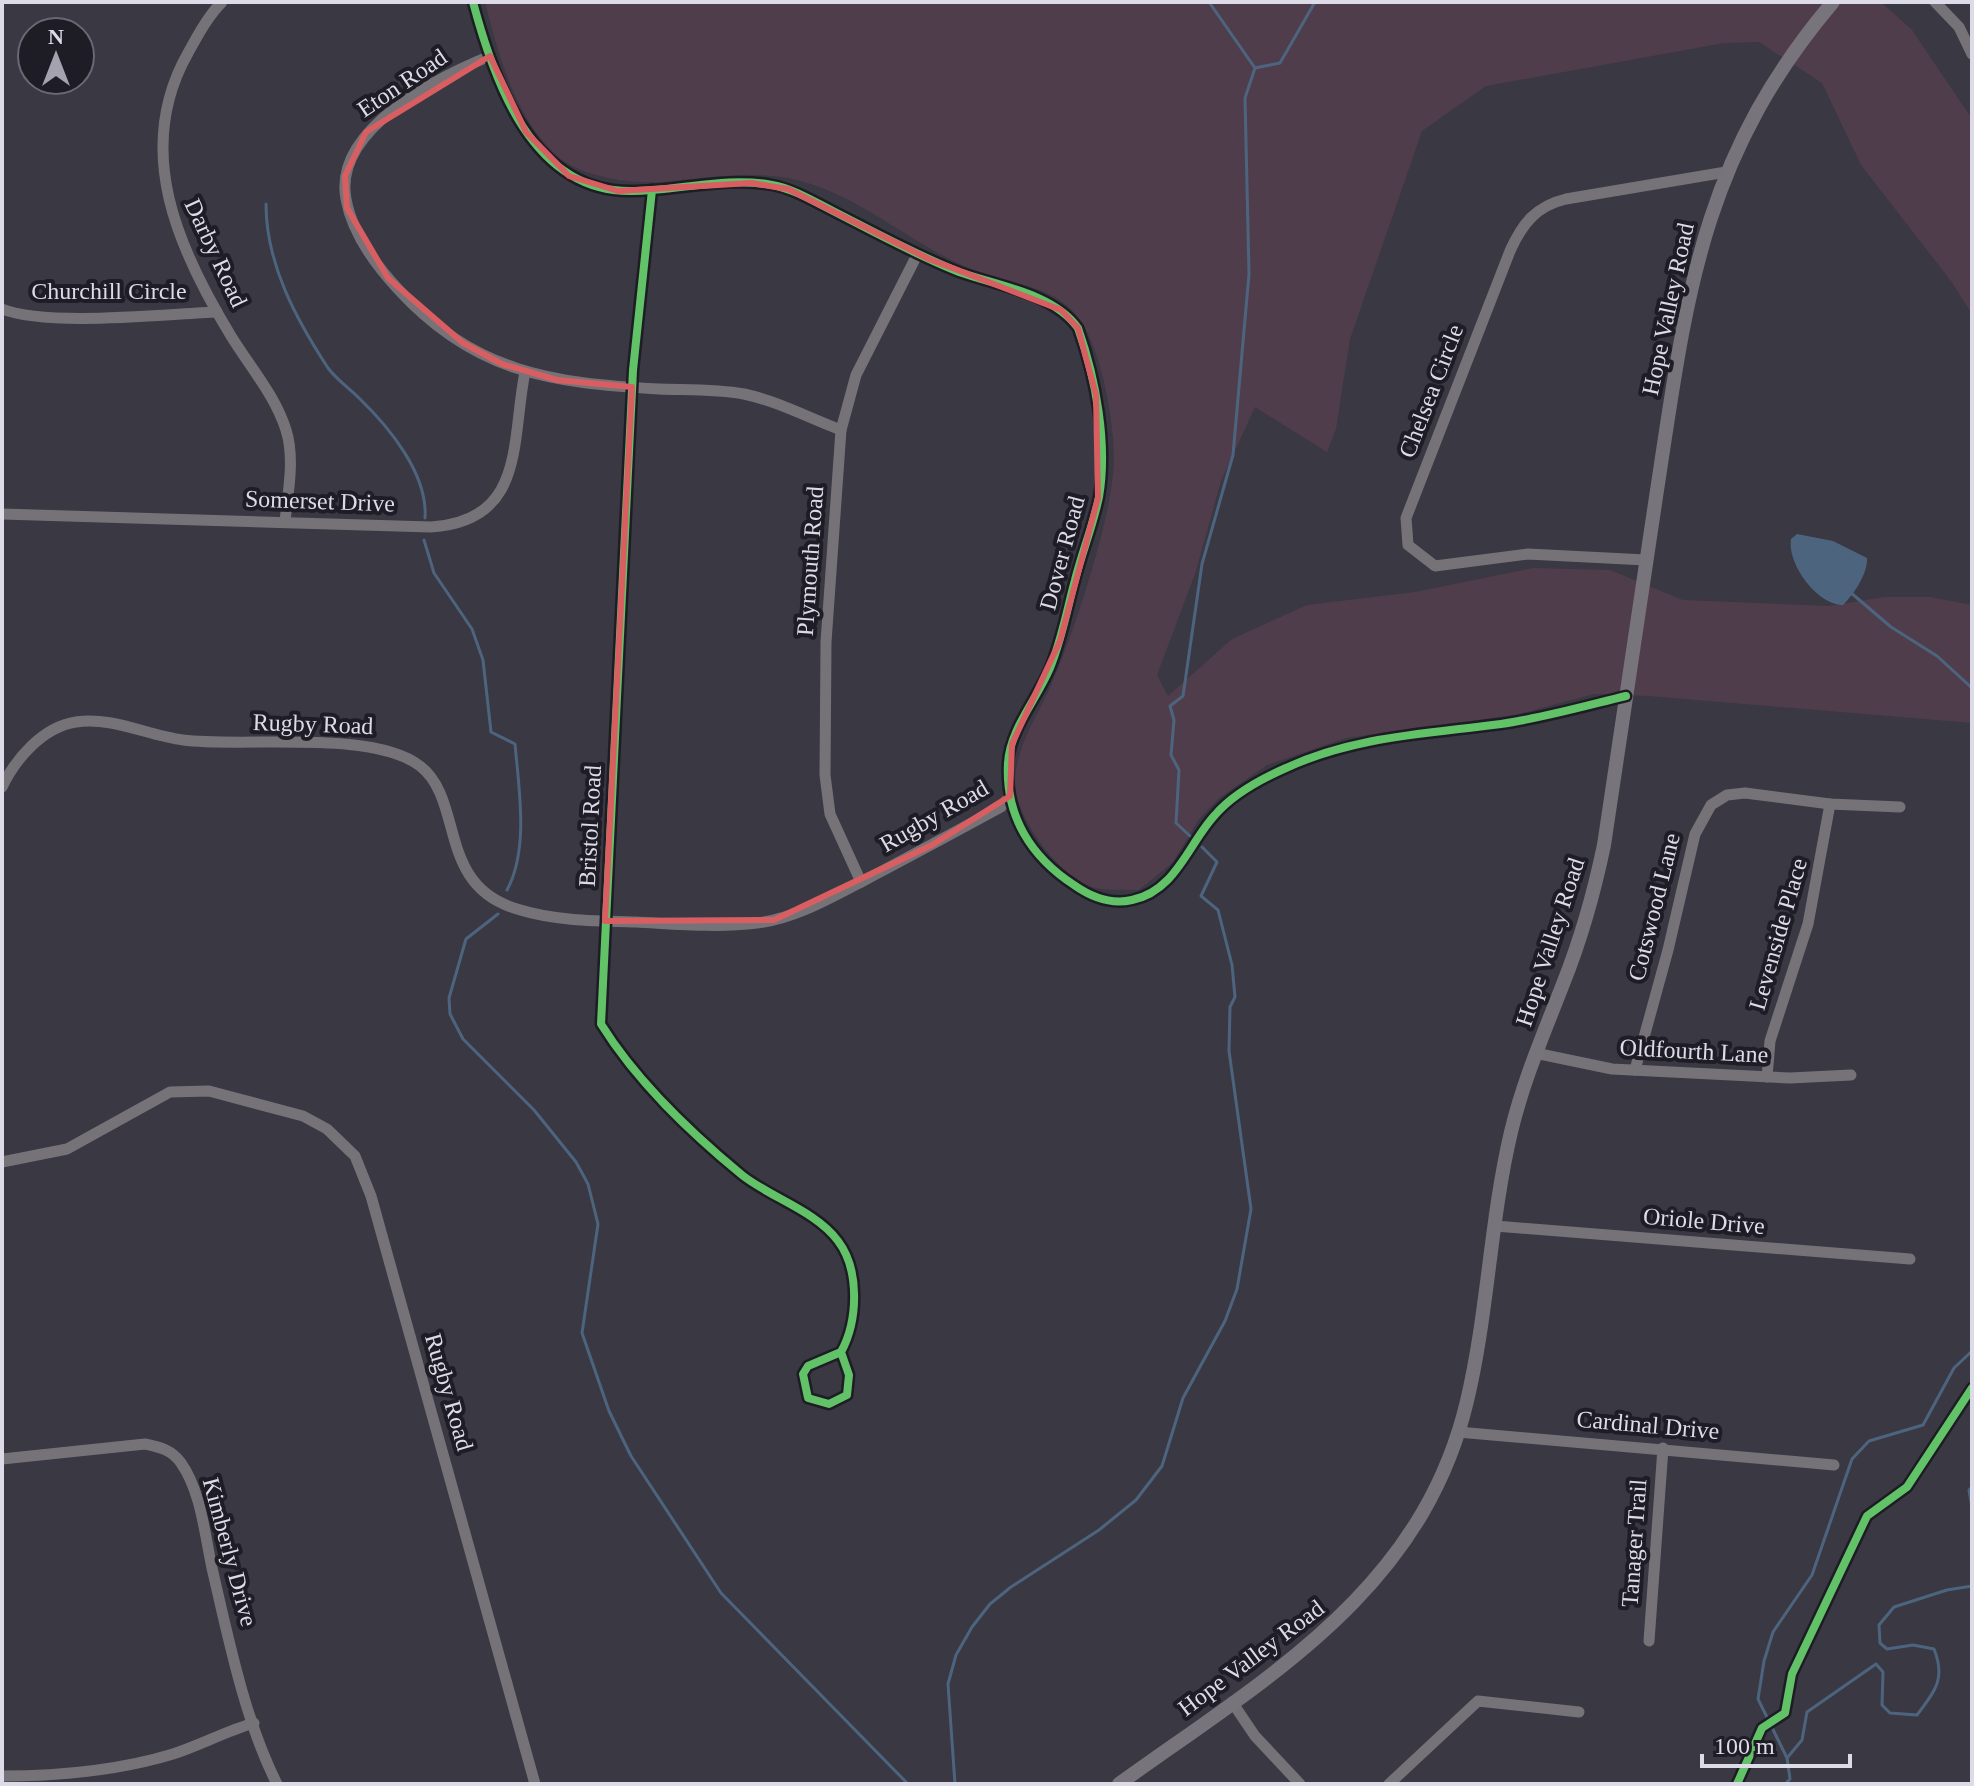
<svg xmlns="http://www.w3.org/2000/svg" width="1974" height="1786" font-family="Georgia,serif">
	<rect width="100%" height="100%" fill="#3a3842"/>
	<!-- green -->
	<path fill="#503d4c" d="M 485,2 L 1881,2 L 1912,30 L 1972,119 L 1972,314 L 1951,281 L 1861,165 L 1822,83 L 1759,42 L 1724,43 L 1486,86 L 1422,131 L 1350,339 L 1336,429 L 1327,452 L 1255,407 L 1221,481 L 1195,574 L 1157,675 L 1168,696 L 1232,639 L 1307,605 L 1415,592 L 1533,568 L 1610,570 L 1683,600 L 1829,606 L 1884,597 L 1930,597 L 1972,605 L 1972,723 L 1649,696 L 1594,694 L 1514,715 L 1346,738 L 1267,765 L 1219,798 L 1199,819 L 1173,862 L 1139,890 C 1126,889 1109,891 1096,888 C 1061,880 1014,817 1015,781 C 1017,743 1038,716 1052,683 C 1075,630 1113,515 1114,459 C 1114,423 1103,360 1085,328 C 1060,283 1014,287 971,269 C 908,243 856,191 788,178 C 747,171 703,178 662,182 C 631,184 578,177 555,154 C 515,117 498,53 485,2 Z"/>
	<!-- water -->
	<path fill="#4d647f" d="M 1797,534 L 1833,541 L 1867,558 C 1868,573 1854,594 1843,605 C 1817,605 1787,564 1791,539 Z"/>
	<g fill="none" stroke-linecap="round" stroke-linejoin="round">
		<!-- stream -->
		<g stroke="#4d647f" stroke-width="3">
			<polyline points="1209,2 1255,68"/>
			<polyline points="1255,68 1280,63 1315,2"/>
			<path d="M 266,204 C 266,264 296,319 328,368 C 336,379 349,388 359,398 C 389,427 428,474 425,518"/>
			<path d="M 424,540 L 434,573 L 472,629 L 483,660 L 491,732 L 515,744 C 519,790 529,849 507,890"/>
			<polyline points="1850,592 1891,627 1937,656 1972,688"/>
			<polyline points="1190,836 1176,823 1179,770 1171,755 1174,720 1170,706 1183,696 1202,564 1233,455 1249,274 1245,98 1255,68"/>
			<polyline points="498,914 466,939 449,998 450,1014 463,1039 534,1110 576,1162 588,1184 598,1224 582,1333 609,1411 631,1456 721,1593 908,1784"/>
			<polyline points="1972,1487 1969,1490 1972,1508"/>
			<polyline points="1787,1758 1758,1699 1764,1661 1773,1632 1812,1575 1852,1459 1869,1441 1923,1425 1954,1368 1972,1351"/>
			<polyline points="955,1784 948,1684 956,1655 972,1627 990,1604 1011,1587 1099,1530 1136,1500 1162,1466 1183,1398 1225,1321 1237,1289 1251,1209 1229,1051 1230,1007 1235,997 1232,965 1218,910 1201,896 1217,862 1202,847"/>
			<path d="M 1785,1784 L 1790,1779 L 1787,1758 L 1802,1740 L 1807,1712 L 1876,1664 L 1883,1672 L 1882,1705 L 1890,1713 L 1917,1715 C 1935,1691 1946,1679 1934,1649 L 1913,1645 L 1887,1649 L 1880,1643 L 1879,1625 L 1894,1607 L 1947,1590 L 1972,1586"/>
		</g>
		<!-- minor -->
		<g stroke="#767378" stroke-width="11">
			<path d="M 222,2 C 208,16 198,35 188,53 C 133,150 178,249 231,336 C 250,367 275,395 286,430 C 295,458 288,493 285,521"/>
			<path d="M 473,2 C 494,81 532,193 632,191 C 677,191 727,176 772,185 C 794,189 813,201 833,211 C 874,232 916,255 959,272 C 998,286 1053,293 1078,328 C 1096,379 1108,444 1099,497 C 1093,526 1082,552 1075,580 C 1067,609 1062,639 1050,668 C 1037,699 1010,729 1008,763 C 1005,816 1031,857 1074,885 C 1091,897 1110,905 1132,900 C 1176,891 1188,844 1215,815 C 1233,794 1261,779 1286,768 C 1356,736 1426,734 1501,724 C 1543,718 1585,706 1626,696"/>
			<polyline points="1935,2 1959,27 1972,54"/>
			<path d="M 490,56 C 436,78 333,130 346,199 C 352,233 374,263 397,288 C 474,373 551,383 659,389 C 687,390 717,389 744,394 C 777,401 809,418 841,430"/>
			<path d="M 652,190 L 633,370 L 601,1024 C 637,1082 690,1132 742,1175 C 771,1198 816,1211 838,1241 C 860,1270 858,1321 841,1352 L 808,1366 L 803,1374 L 808,1398 L 829,1404 L 847,1395 L 849,1375 L 841,1352"/>
			<path d="M 2,309 C 47,327 165,314 217,312"/>
			<path d="M 2,514 L 431,527 C 526,521 511,441 525,372"/>
			<path d="M 1646,560 L 1528,554 L 1435,566 L 1408,545 L 1406,518 L 1510,251 C 1522,224 1536,206 1566,199 L 1726,172"/>
			<path d="M 2,787 C 16,758 43,727 76,722 C 111,716 149,736 183,740 C 244,748 372,729 420,766 C 465,801 436,885 517,909 C 555,921 597,921 636,922 C 676,924 718,928 757,923 C 794,919 830,898 863,881 C 909,857 955,832 1001,807 L 1010,796"/>
			<polyline points="861,882 830,814 825,775 826,642 841,430 856,375 918,253"/>
			<polyline points="1535,1053 1612,1069 1790,1078 1851,1075"/>
			<polyline points="1635,1070 1668,950 1695,834 1711,805 1727,795 1745,793 1830,804 1900,807"/>
			<polyline points="1767,1077 1770,1041 1808,924 1830,804"/>
			<polyline points="2,1162 67,1149 170,1092 209,1091 303,1116 327,1129 355,1156 371,1196 535,1784"/>
			<polyline points="1495,1226 1910,1259"/>
			<polyline points="1458,1432 1834,1465"/>
			<path d="M 2,1459 L 145,1444 C 160,1447 172,1450 181,1463 C 201,1491 205,1536 212,1568 C 228,1637 245,1721 277,1784"/>
			<polyline points="1649,1641 1663,1448"/>
			<polyline points="1232,1702 1255,1736 1300,1784"/>
			<path d="M 2,1776 C 60,1776 117,1771 173,1754 C 201,1745 226,1731 254,1723"/>
			<polyline points="1389,1784 1478,1701 1579,1712"/>
		</g>
		<!-- major -->
		<path stroke="#77747c" stroke-width="14" d="M 1119,1784 C 1266,1678 1422,1591 1467,1401 C 1488,1313 1490,1221 1511,1132 C 1523,1081 1544,1033 1563,984 C 1581,939 1594,893 1604,845 C 1621,729 1638,613 1656,497 C 1686,301 1699,160 1833,2"/>
		<defs>
			<g id="cycleway">
				<path d="M 473,2 C 494,81 532,193 632,191 C 677,191 727,176 772,185 C 794,189 813,201 833,211 C 874,232 916,255 959,272 C 998,286 1053,293 1078,328 C 1096,379 1108,444 1099,497 C 1093,526 1082,552 1075,580 C 1067,609 1062,639 1050,668 C 1037,699 1010,729 1008,763 C 1005,816 1031,857 1074,885 C 1091,897 1110,905 1132,900 C 1176,891 1188,844 1215,815 C 1233,794 1261,779 1286,768 C 1356,736 1426,734 1501,724 C 1543,718 1585,706 1626,696"/>
				<path d="M 652,190 L 633,370 L 601,1024 C 637,1082 690,1132 742,1175 C 771,1198 816,1211 838,1241 C 860,1270 858,1321 841,1352 L 808,1366 L 803,1374 L 808,1398 L 829,1404 L 847,1395 L 849,1375 L 841,1352"/>
				<polyline points="1737,1784 1762,1728 1785,1713 1792,1674 1867,1516 1907,1487 1972,1388"/>
			</g>
		</defs>
		<!-- cycleway casing -->
		<use href="#cycleway" stroke="#1e1c25" stroke-width="13"/>
		<!-- cycleway -->
		<use href="#cycleway" stroke="#61c268" stroke-width="8"/>
	</g>
	<!-- marked area -->
	<path fill="none" stroke="#d85e62" stroke-width="6" stroke-linejoin="round" d="M 490,56 L 526,132 L 569,176 L 618,191 L 751,183 L 788,189 L 929,259 L 1061,310 L 1078,328 L 1096,395 L 1098,498 L 1060,641 L 1012,744 L 1010,796 L 932,845 L 774,920 L 605,921 L 632,387 L 557,380 L 502,364 L 463,343 L 388,278 L 347,208 L 345,176 L 366,132 Z"/>
	<g text-anchor="middle" dominant-baseline="central" stroke-width="8" stroke-linejoin="round" paint-order="stroke">
		<!-- street labels -->
		<g font-size="24" fill="#dddbe8" stroke="#1e1c25">
			<text transform="translate(402 83) rotate(-34)">Eton Road</text>
			<text transform="translate(216 253) rotate(65)">Darby Road</text>
			<text x="109" y="291">Churchill Circle</text>
			<text transform="translate(1668 309) rotate(-78)">Hope Valley Road</text>
			<text transform="translate(1431 391) rotate(-69)">Chelsea Circle</text>
			<text transform="translate(320 501) rotate(2)">Somerset Drive</text>
			<text transform="translate(1062 553) rotate(-75)">Dover Road</text>
			<text transform="translate(810 561) rotate(-86)">Plymouth Road</text>
			<text transform="translate(313 724) rotate(2)">Rugby Road</text>
			<text transform="translate(934 816) rotate(-30)">Rugby Road</text>
			<text transform="translate(590 826) rotate(-87)">Bristol Road</text>
			<text transform="translate(1654 907) rotate(-76)">Cotswood Lane</text>
			<text transform="translate(1778 934) rotate(-74)">Levenside Place</text>
			<text transform="translate(1550 942) rotate(-72)">Hope Valley Road</text>
			<text transform="translate(1694 1051) rotate(3)">Oldfourth Lane</text>
			<text transform="translate(1704 1221) rotate(5)">Oriole Drive</text>
			<text transform="translate(449 1392) rotate(74)">Rugby Road</text>
			<text transform="translate(1648 1425) rotate(5)">Cardinal Drive</text>
			<text transform="translate(1634 1543) rotate(-86)">Tanager Trail</text>
			<text transform="translate(230 1552) rotate(75)">Kimberly Drive</text>
			<text transform="translate(1251 1658) rotate(-37)">Hope Valley Road</text>
		</g>
	</g>
	<!-- border -->
	<rect width="1974" height="1786" fill="none" stroke="#dddbe8" stroke-width="8"/>
	<!-- north arrow -->
	<g transform="translate(56 56)"><circle r="38" fill="#1e1c25" stroke="#6a6873" stroke-width="2"/>
	<path d="M0-6L14 30L0 20L-14 30Z" fill="#a4a2ae"/>
	<text y="-12" font-size="22" font-weight="bold" text-anchor="middle" fill="#dddbe8">N</text>
	</g>
	<!-- scale -->
	<path d="M1702 1754v12h148v-12" fill="none" stroke="#dddbe8" stroke-width="4"/>
	<text x="1714" y="1754" font-size="24" fill="#dddbe8" stroke="#1e1c25" stroke-width="6" paint-order="stroke">100 m</text>
</svg>
